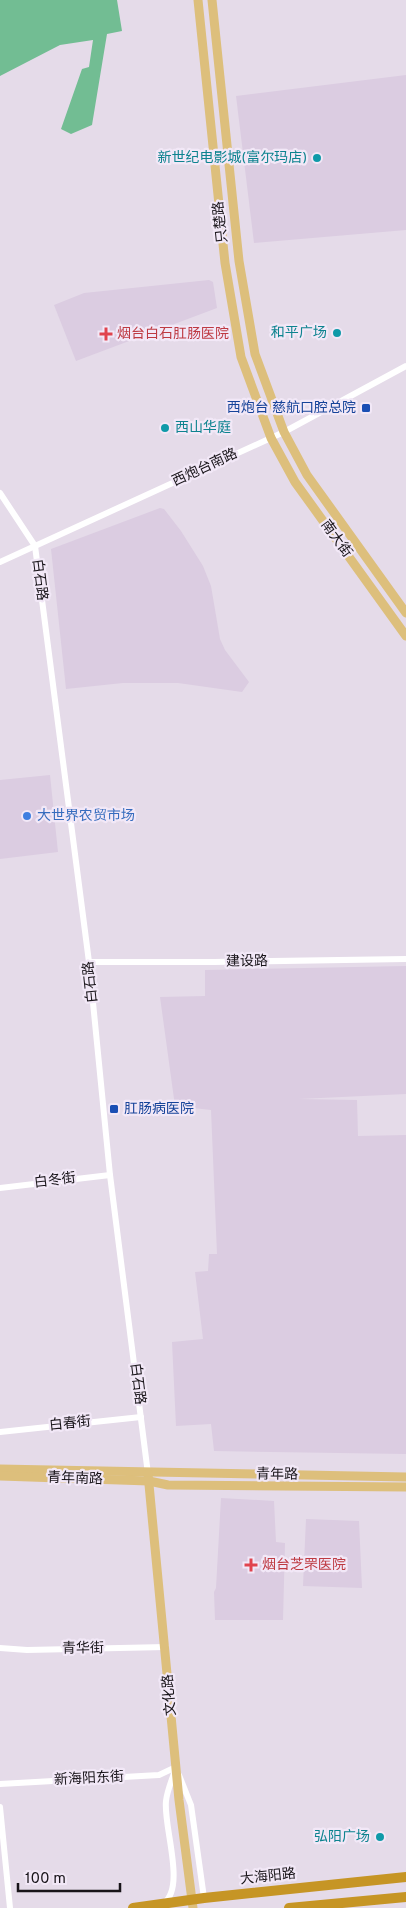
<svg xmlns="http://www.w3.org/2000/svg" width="406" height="1908" font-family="Overpass,'Noto Sans SC',sans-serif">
	<rect width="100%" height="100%" fill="#e5dbe9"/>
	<!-- built -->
	<g fill="#dbcce1">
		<polygon points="406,75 406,230 254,243 236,96"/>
		<polygon points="209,280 213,282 217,308 76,361 54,305 84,293"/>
		<polygon points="160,508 164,509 181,531 203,566 211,586 220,639 225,650 249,682 242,692 178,683 123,683 66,689 51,549"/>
		<polygon points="50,775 58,852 0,859 0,780"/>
		<polygon points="406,966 406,1094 299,1099 357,1100 358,1136 406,1135 406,1454 214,1451 211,1424 176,1426 172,1342 203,1339 195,1272 208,1271 209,1254 217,1254 211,1110 175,1106 160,997 205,996 205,970"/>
		<polygon points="221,1498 274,1501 276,1542 285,1543 283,1620 215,1620 214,1592 216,1588"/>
		<polygon points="306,1519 359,1521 362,1588 303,1586"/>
	</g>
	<!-- forest -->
	<polygon fill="#72bd93" points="0,0 117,0 122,31 107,34 92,125 71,134 61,129 82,69 89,67 93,40 60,45 0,76"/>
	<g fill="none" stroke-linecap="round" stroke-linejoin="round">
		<!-- minor -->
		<g stroke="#fff" stroke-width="6">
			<polyline points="0,493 35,546 89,962 110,1175 148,1474"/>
			<polyline points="0,562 284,432 406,366"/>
			<polyline points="89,962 214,962 406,959"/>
			<polyline points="0,1188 110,1175"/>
			<polyline points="0,1432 141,1417"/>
			<polyline points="0,1648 27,1650 166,1647"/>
			<polyline points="179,1775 191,1805 204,1898"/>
			<polyline points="0,1784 159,1775 176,1767"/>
			<polyline points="0,1807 10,1908"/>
			<path d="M 164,1903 C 186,1886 163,1826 166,1801 C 167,1791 172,1780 175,1770"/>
		</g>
		<!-- major -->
		<g stroke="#ddbf7c" stroke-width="9">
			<polyline points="198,0 225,263 241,357 271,438 295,482 406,636"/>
			<polyline points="212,0 239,261 255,354 284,432 307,475 406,613"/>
			<polyline points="0,1469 406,1477"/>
			<polyline points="148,1474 179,1800 193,1908"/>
			<polyline points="0,1476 149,1481 168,1485 406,1487"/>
		</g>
		<!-- highway -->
		<g stroke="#c69525" stroke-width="10">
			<polyline points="133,1908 204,1898 406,1877"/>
			<polyline points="289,1908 406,1897"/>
		</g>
	</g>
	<!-- markers -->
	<g fill="#0f9aa8" stroke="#f2e8f7" stroke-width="2">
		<circle cx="317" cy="158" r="5"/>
		<circle cx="337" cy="333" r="5"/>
		<circle cx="165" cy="428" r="5"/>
		<circle cx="380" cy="1837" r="5"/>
	</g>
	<g fill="#e0444e" stroke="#f2e8f7" stroke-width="2">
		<path d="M103.5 326.5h5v5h5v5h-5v5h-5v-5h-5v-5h5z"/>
		<path d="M248.5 1557.5h5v5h5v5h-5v5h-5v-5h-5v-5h5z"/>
	</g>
	<g fill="#1a4fb4" stroke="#f2e8f7" stroke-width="2">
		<rect x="361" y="403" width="10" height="10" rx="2.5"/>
		<rect x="109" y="1104" width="10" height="10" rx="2.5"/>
	</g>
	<circle fill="#3f7fe0" stroke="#f2e8f7" stroke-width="2" cx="27" cy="816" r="5"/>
	<g text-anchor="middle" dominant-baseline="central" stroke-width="4.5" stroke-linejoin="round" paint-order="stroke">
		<!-- culture labels -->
		<g font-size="14" fill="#0d838f" stroke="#f2e8f7" text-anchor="end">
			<text x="307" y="158">新世纪电影城(富尔玛店)</text>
			<text x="327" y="333">和平广场</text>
			<text x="175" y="428" text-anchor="start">西山华庭</text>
			<text x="370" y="1837">弘阳广场</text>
		</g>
		<!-- street labels -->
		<g font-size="14" fill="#181419" stroke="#f2e8f7">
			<text transform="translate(221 222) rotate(-96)">只楚路</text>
			<text transform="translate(205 468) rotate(-25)">西炮台南路</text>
			<text transform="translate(336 539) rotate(54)">南大街</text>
			<text transform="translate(39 580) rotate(83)">白石路</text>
			<text transform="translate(247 962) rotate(-1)">建设路</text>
			<text transform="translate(91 982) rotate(-96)">白石路</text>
			<text transform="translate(55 1181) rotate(-7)">白冬街</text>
			<text transform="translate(137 1384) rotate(83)">白石路</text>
			<text transform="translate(70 1424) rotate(-6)">白春街</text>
			<text transform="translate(277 1475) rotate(1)">青年路</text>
			<text transform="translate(75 1479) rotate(2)">青年南路</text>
			<text transform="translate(83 1649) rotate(-1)">青华街</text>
			<text transform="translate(170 1695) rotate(-95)">文化路</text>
			<text transform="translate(89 1779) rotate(-3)">新海阳东街</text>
			<text transform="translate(268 1877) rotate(-6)">大海阳路</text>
		</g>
		<!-- health labels -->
		<g font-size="14" fill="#be3a42" stroke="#f2e8f7" text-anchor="start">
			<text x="117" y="334">烟台白石肛肠医院</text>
			<text x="262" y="1565">烟台芝罘医院</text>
		</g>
		<!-- transit labels -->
		<g font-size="14" fill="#164399" stroke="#f2e8f7" text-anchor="end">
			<text x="356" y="408">西炮台 慈航口腔总院</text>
			<text x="124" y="1109" text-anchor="start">肛肠病医院</text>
		</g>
		<!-- shop labels -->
		<g font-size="14" fill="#366cbe" stroke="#f2e8f7" text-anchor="start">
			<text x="37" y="816">大世界农贸市场</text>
		</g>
	</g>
	<!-- scale -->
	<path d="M18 1883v8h102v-8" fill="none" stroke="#181419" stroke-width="2.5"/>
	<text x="25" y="1883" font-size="15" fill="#181419" stroke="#f2e8f7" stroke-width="4" paint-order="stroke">100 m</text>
</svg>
